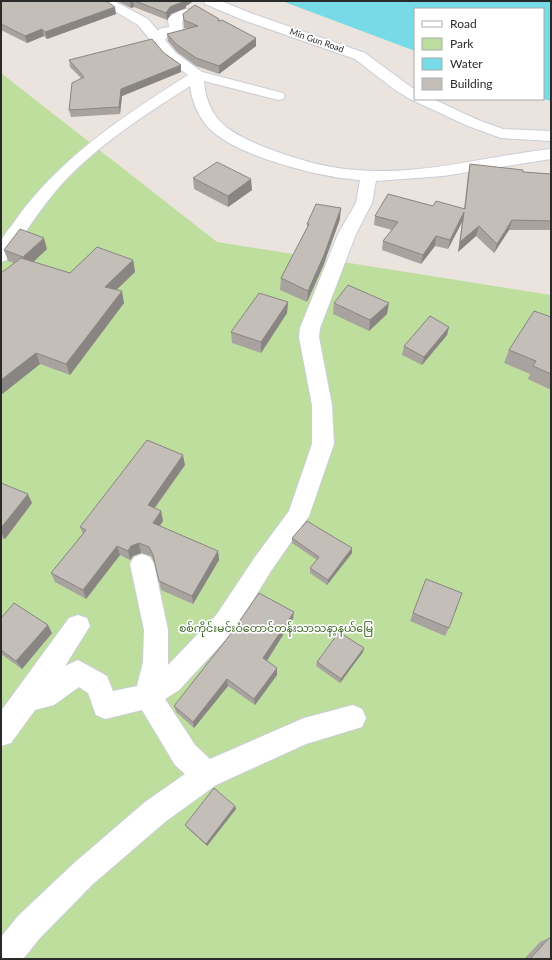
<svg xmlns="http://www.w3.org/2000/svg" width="552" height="960" font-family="Lato,'Noto Sans Myanmar',sans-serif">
	<rect width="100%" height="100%" fill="#ebe3dd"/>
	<!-- green -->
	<polygon fill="#bede9d" points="1,73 217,242 551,295 551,959 1,959"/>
	<!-- water -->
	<polygon fill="#77dbe7" points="282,1 551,1 551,101 543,99 543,9 415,9 415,51"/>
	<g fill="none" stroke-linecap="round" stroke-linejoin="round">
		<defs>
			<path id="minor" d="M 98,1 L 114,1 L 148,19 L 158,31 L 159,29 L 169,27 C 169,25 168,22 168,20 C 170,13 186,8 193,9 L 194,12 L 182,21 L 183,30 L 181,33 L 168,35 L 165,40 L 176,53 L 202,72 L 283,93 L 285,96 L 283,99 L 278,100 L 204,81 C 207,120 230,133 262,146 C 292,158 324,168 356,170 C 422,176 486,156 551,149 L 551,159 L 443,176 L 376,181 L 372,203 L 356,234 L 320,328 L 319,337 L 332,405 L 334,444 L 309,516 L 271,571 L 235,630 L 179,690 L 165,699 L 195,745 L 210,759 L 304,718 L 353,705 L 362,709 L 366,718 L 362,727 L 306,744 L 216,785 L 165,822 L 93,884 L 40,938 L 23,959 L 1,959 L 1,937 L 18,916 L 73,864 L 145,802 L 185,774 L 175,765 L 142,710 L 105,719 L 96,715 L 88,693 L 79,687 L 54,705 L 35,710 L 11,743 L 1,746 L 1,711 L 69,618 L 78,615 L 87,618 L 90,626 L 65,666 L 78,660 L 107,676 L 113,691 L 137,686 L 143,662 L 144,630 L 130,564 L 134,557 L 142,554 L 150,557 L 154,564 L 168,630 L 168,665 L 217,614 L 255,557 L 289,511 L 312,444 L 312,405 L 299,337 L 300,328 L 338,234 L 356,203 L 360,180 C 322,178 234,156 208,127 C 198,116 192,101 190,86 C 145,115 97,145 60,186 C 40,209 24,234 7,260 L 1,262 C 1,256 0,249 1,243 C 2,235 13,225 17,218 C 62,156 125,115 188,75 L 166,59 L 138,25 Z"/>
			<polygon id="tertiary" points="204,1 221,1 253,14 365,53 415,90 415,99 433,99 478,120 503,129 551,131 551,141 501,138 468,126 410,99 395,90 355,59 243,20 205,4"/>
		</defs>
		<!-- minor casing -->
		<use href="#minor" stroke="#c9ced7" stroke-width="2"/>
		<!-- tertiary casing -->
		<use href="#tertiary" stroke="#c9ced7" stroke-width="2"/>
		<!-- minor -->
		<use href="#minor" fill="#fff" fill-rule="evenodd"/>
		<!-- tertiary -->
		<use href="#tertiary" fill="#fff" fill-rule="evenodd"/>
	</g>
	<!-- wall -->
	<g fill="#a9a39f">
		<polygon points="1,1 116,14 47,39 44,36 27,43 1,30"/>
		<polygon points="117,1 192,1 192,2 186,6 186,8 171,14 167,20 134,7 131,8"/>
		<polygon points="183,14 219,21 256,46 219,74 196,66 177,52 168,41 167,34 187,29 184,28"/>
		<polygon points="164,53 181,65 181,72 122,96 120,114 71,117 69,110 81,78 70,67 69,60"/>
		<polygon points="470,164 523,172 551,174 551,230 509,230 494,253 476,236 458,252 462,222 448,249 435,246 421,264 382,250 383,241 392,230 374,225 375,216 433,206 464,209 468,174"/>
		<polygon points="193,178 252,190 228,207 194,189"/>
		<polygon points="340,219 323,266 307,302 280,290 281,278 307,229 307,224"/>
		<polygon points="47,249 33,262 70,273 133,260 135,272 116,290 124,303 70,375 40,364 1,395 14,263 8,261 4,250"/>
		<polygon points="288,302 287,313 261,353 232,343 231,332"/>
		<polygon points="334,303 387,314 369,331 333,314"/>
		<polygon points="551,317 551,390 528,379 530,374 504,363 509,350"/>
		<polygon points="449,327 447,335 422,365 402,355 404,346"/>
		<polygon points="185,465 155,508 161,511 163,521 160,526 218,551 219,560 193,604 161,590 155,563 151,556 141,553 133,556 130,560 120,555 86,599 55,582 51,573 83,534 80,527"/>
		<polygon points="1,483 32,503 5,539 1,538"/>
		<polygon points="292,538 352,548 352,553 327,585 310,573 310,568 317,560 292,543"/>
		<polygon points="413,613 449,628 445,636 410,621"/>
		<polygon points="1,618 52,633 22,669 1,654"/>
		<polygon points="293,619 267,661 277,675 255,705 228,686 194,728 176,712 174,706 229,636"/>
		<polygon points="364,648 363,652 340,683 316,666 317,662"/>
		<polygon points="235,806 236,809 207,846 186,827 185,825"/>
		<polygon points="549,938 551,959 524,959 540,942"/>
	</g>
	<!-- shaded-wall -->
	<g fill="#898582">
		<polygon points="130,1 133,1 134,7 131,8"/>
		<polygon points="183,1 192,1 192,2 186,6 186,8 171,14 167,20 166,13 170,7"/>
		<polygon points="115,7 116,14 47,39 45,32"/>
		<polygon points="42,29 44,36 27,43 25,36"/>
		<polygon points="256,38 256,46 219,74 219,66"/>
		<polygon points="181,65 181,72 122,96 120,114 119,107 121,89"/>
		<polygon points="251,179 252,190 228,207 228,196"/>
		<polygon points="341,208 340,219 323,266 307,302 308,291"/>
		<polygon points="464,212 462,222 448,249 450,240"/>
		<polygon points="512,220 509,230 494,253 497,244"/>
		<polygon points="479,226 476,236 458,252 460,242"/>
		<polygon points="436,236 435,246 421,264 423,255"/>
		<polygon points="44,238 47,249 27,268 23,257"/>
		<polygon points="133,260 135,272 108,298 105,287"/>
		<polygon points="122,291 124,303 70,375 66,364"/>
		<polygon points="288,302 287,313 261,353 261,342"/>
		<polygon points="389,303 387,314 369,331 370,320"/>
		<polygon points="449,327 447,335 422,365 424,357"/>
		<polygon points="36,353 40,364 1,395 1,380"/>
		<polygon points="183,455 185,465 150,514 148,505"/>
		<polygon points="28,494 32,503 5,539 1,532 1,528"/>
		<polygon points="161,511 163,521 155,532 153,523"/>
		<polygon points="139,543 141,553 133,556 130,560 128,551 131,546"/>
		<polygon points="117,546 120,555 86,599 83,590"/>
		<polygon points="352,548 352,553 327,585 328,580"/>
		<polygon points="218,551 219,560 193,604 192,596"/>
		<polygon points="294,612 293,619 264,665 263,658"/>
		<polygon points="48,625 52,633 22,669 16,661"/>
		<polygon points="364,648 363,652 340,683 341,679"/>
		<polygon points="277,668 277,675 255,705 254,699"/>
		<polygon points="227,679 228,686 194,728 193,722"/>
		<polygon points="235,806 236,809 207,846 206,844"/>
	</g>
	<!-- building -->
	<g fill="#c4beb9" stroke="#898582">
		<polygon points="1,1 106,1 115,7 45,32 42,29 25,36 1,24"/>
		<polygon points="135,1 185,1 170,7 166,13"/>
		<polygon points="195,5 219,19 218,21 222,20 256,38 219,66 196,58 176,44 167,34 198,26 184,20 183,14"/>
		<polygon points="152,39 164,53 181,65 121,89 119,107 69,110 72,83 84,77 69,60"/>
		<polygon points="217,162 251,179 228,196 193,178"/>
		<polygon points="470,164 523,170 523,172 551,174 551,221 512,220 497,244 479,226 460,242 464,212 450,240 436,236 423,255 383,241 398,222 375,216 388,194 433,206 436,201 465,209"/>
		<polygon points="316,204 341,208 324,255 308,291 281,278 309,224 307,224"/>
		<polygon points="20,229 44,238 23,257 4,250"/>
		<polygon points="97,247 133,260 105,287 122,291 66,364 36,353 1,380 1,273 21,258 70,273"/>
		<polygon points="348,285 389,303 370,320 334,303"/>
		<polygon points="259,293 288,302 261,342 231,332"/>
		<polygon points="534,311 551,317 551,374 533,366 536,361 509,350"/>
		<polygon points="430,316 449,327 424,357 404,346"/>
		<polygon points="147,440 183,455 148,505 161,511 153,523 218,551 192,596 159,581 153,555 149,547 139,543 131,546 128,551 117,546 83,590 51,573 86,530 80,527"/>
		<polygon points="1,483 28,494 1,528"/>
		<polygon points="307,521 352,548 328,580 310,568 319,557 292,538"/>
		<polygon points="426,579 462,593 449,628 413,613"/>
		<polygon points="259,593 294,612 263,658 277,668 254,699 227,679 193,722 174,706 229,636"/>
		<polygon points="14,603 48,625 16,661 1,650 1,618"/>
		<polygon points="339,632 364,648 341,679 317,662"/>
		<polygon points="214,788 235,806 206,844 185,825"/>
		<polygon points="549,938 551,940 551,959 530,959"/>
	</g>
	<g text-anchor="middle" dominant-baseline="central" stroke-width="3.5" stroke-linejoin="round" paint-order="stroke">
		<!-- far-street labels -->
		<g font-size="9" fill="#2a2a2a" stroke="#fff">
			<text transform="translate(317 40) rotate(19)">Min Gun Road</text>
		</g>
		<!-- park labels -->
		<g font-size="11" fill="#38631f" stroke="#fff">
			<text x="276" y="627">စစ်ကိုင်းမင်းဝံတောင်တန်းသာသနာ့နယ်မြေ</text>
		</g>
	</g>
	<!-- border -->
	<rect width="552" height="960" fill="none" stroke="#2a2a2a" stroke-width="4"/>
	<!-- legend -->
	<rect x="414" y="8" width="130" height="92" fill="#ffffff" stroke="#aaaaaa"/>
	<rect x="422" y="21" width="20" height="6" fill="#ffffff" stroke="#aaaaaa"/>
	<text x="450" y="28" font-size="12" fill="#2a2a2a">Road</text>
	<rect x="422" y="38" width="20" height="12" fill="#bede9d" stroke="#aaaaaa"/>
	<text x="450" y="48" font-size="12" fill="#2a2a2a">Park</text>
	<rect x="422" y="58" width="20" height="12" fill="#77dbe7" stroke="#aaaaaa"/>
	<text x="450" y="68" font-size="12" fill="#2a2a2a">Water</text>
	<rect x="422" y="78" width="20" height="12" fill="#c4beb9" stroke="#aaaaaa"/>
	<text x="450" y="88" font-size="12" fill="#2a2a2a">Building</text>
</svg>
